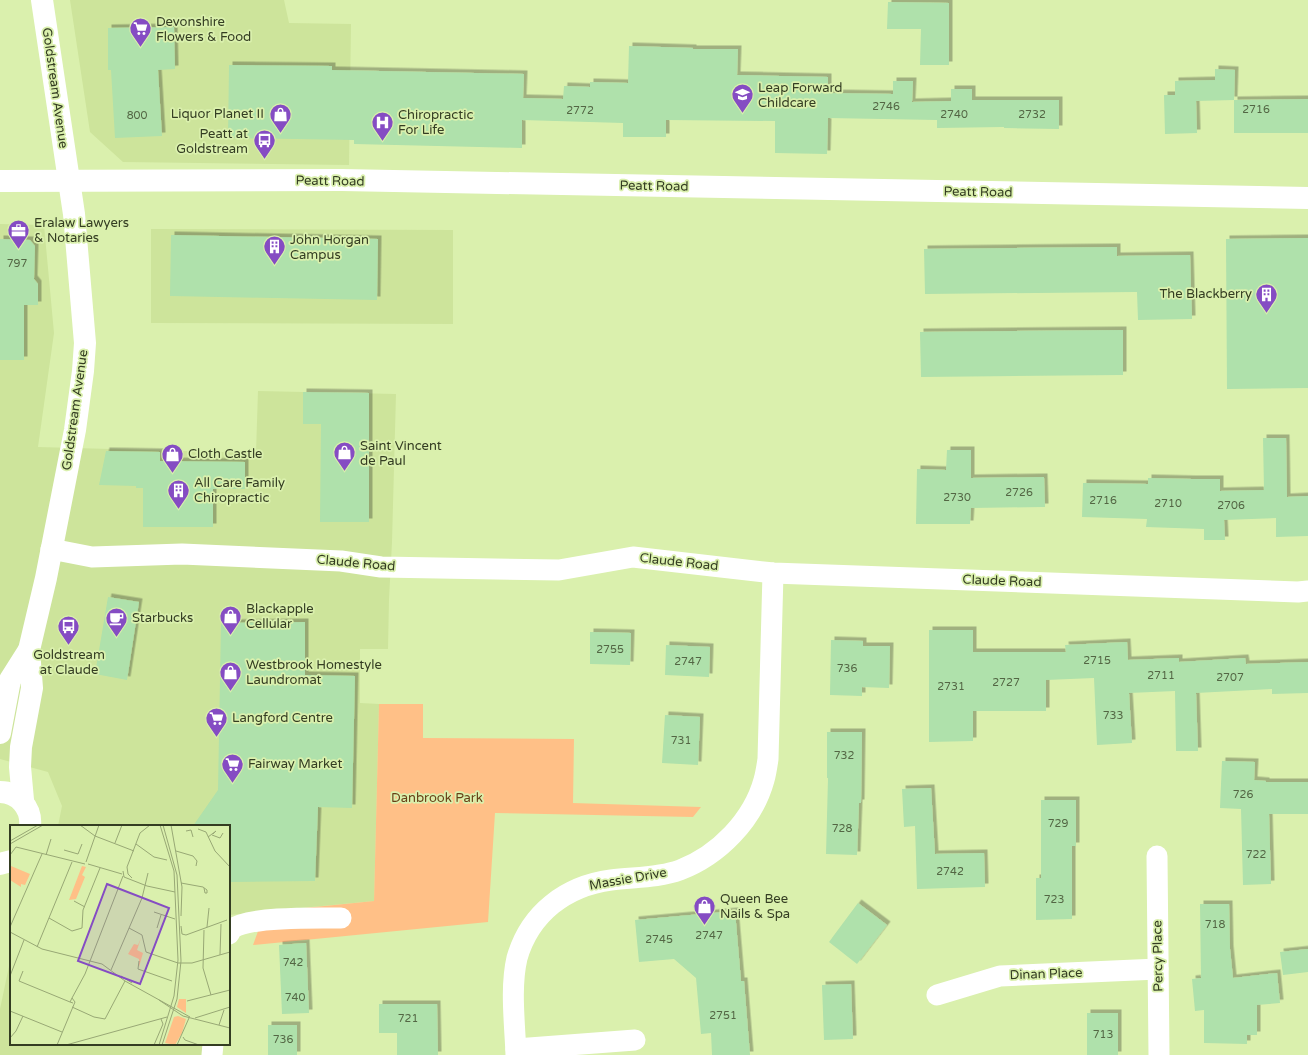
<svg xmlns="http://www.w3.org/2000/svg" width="1308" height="1055" font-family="'Varela Round',sans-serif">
	<defs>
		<filter id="shadow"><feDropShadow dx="3.5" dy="-3.5" stdDeviation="0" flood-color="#0004"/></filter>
	</defs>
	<rect width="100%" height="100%" fill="#daf0ad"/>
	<!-- built -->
	<g fill="#cde49b">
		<polygon points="70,0 284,0 289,23 351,24 349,165 123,162 90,132"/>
		<polygon points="0,224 44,225 54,333 38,447 256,453 258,391 396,394 392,542 389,599 388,649 360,649 360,703 379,704 374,901 229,915 229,826 58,826 62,806 48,772 0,759"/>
		<polygon points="151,229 453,230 453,324 151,323"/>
		<polygon points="11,957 11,1044 204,1044 203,1055 0,1055 0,1009"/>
	</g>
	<!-- green -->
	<polygon fill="#ffc087" points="379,704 423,704 423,738 574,739 573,803 701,807 693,817 495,813 488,922 253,945 265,912 374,901"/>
	<!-- building -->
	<g fill="#afe1ab" filter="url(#shadow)">
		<polygon points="888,2 949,3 949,65 920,65 921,29 887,29"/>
		<polygon points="174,27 175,69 158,70 162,136 115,138 111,70 108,70 108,28"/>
		<polygon points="629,46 693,48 693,49 738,49 737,75 828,77 828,93 893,94 893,81 913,81 912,102 951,101 951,89 972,89 972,100 1059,100 1059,129 1004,128 1004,127 937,128 937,120 828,118 827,154 775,153 775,121 666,120 666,137 623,137 623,123 522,120 522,148 354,144 354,140 228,138 229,65 332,66 332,70 524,74 523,98 563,99 564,86 590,87 590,82 628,83"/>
		<polygon points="1215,69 1235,70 1234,100 1308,99 1308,133 1234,133 1234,100 1196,101 1197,133 1165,134 1164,95 1175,95 1175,81 1215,80"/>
		<polygon points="171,235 378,239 377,300 170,296"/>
		<polygon points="1308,238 1308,388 1227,389 1226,239"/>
		<polygon points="0,239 30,240 35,246 34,279 38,284 38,305 24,305 24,360 0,360"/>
		<polygon points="1117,247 1117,256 1190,255 1192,319 1138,320 1137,292 925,294 924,249"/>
		<polygon points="1123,330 1123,375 921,377 920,332"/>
		<polygon points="303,392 369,393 369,522 320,522 321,424 303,424"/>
		<polygon points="1263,438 1286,438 1287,497 1308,496 1308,536 1276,537 1276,518 1224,520 1225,540 1204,540 1204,529 1146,527 1147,519 1082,517 1083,483 1148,484 1148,478 1192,479 1220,479 1220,491 1264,490"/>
		<polygon points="947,450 971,450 971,478 1044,477 1045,507 971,508 970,524 916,524 917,469 946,470"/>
		<polygon points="106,451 160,452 160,461 245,462 245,489 213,489 213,527 143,527 143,488 136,488 136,486 99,485"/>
		<polygon points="108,597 139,602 127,680 95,674"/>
		<polygon points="305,622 305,675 355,676 352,808 318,807 315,881 229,882 229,826 193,826 218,790 221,623"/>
		<polygon points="929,630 973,630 973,652 1066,652 1065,645 1127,642 1128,660 1179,658 1179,662 1245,658 1246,664 1308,662 1308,693 1272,694 1272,689 1196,693 1198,751 1176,751 1175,691 1129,693 1132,743 1097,745 1094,678 1046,680 1046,711 973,711 973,741 929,742"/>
		<polygon points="590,632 631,633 630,665 590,664"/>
		<polygon points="831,640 863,641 863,646 890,646 889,688 862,687 862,696 830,695"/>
		<polygon points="666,645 710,647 709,677 665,675"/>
		<polygon points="665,715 700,717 698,765 662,763"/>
		<polygon points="827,732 862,732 861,803 859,803 857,855 826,854 828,778 827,778"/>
		<polygon points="1222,761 1255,762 1254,780 1266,781 1266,782 1308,782 1308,814 1269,814 1271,884 1243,885 1241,809 1220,808"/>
		<polygon points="931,788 935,854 984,853 985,887 917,889 915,826 904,827 902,789"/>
		<polygon points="1041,800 1076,800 1076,846 1072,846 1072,919 1036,920 1036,878 1041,878"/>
		<polygon points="858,903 887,925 857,964 829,942"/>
		<polygon points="1200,904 1229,904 1230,949 1233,978 1277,973 1280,1003 1257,1005 1257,1035 1247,1035 1247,1044 1204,1043 1204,1010 1195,1011 1192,979 1201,978"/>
		<polygon points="735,911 741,981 744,981 750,1055 712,1055 711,1033 701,1034 696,978 674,959 639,962 635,920"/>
		<polygon points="306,943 309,1013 282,1014 279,945"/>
		<polygon points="1308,949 1308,972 1283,975 1280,952"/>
		<polygon points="851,984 853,1039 824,1040 822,985"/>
		<polygon points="379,1004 437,1004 438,1055 397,1055 397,1033 379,1033"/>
		<rect x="1087" y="1013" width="31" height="42"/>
		<rect x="268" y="1025" width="29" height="30"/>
	</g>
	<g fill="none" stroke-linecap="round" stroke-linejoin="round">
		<!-- street -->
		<g stroke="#fff" stroke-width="21">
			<polyline points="51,549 92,557 182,554 341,561 381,567 559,570 633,557 773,573 1298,592 1308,591"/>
			<polyline points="1157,856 1159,1055"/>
			<path d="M 229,934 C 230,932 231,930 232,929 C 249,916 318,918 341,918"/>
			<polyline points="937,995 1000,976 1158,969"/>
			<polyline points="516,1049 635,1040"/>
			<polyline points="212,1055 213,1044"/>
			<path d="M 516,1055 C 515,1025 510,988 517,958 C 530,913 566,886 611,880 C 634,877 658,878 680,870 C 719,855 753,820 764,780 C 766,773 767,766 768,759 L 773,573"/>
		</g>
		<!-- secondary -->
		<g stroke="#fff" stroke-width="22">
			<polyline points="0,181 342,180 1308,198"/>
			<polyline points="0,733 10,680 29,650"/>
			<path d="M 0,792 C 18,792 32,808 30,826"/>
			<polyline points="23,800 20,767 21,747 32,688 29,650 46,578 75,430 83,371 85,343 74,214 42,0"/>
			<polyline points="0,864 11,861"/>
		</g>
	</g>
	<!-- icons -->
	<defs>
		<symbol id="supermarket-pin" viewBox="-11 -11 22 30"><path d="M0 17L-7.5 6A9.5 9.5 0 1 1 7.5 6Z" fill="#854cc3" stroke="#daf0ad"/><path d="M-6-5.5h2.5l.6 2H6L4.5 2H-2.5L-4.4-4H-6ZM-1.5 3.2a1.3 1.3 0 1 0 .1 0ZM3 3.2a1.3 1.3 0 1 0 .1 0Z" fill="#fff"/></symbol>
		<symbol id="school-pin" viewBox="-11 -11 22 30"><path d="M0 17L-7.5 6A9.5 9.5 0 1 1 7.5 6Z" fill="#854cc3" stroke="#daf0ad"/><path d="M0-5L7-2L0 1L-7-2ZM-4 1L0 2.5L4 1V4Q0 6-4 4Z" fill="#fff"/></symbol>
		<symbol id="shop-pin" viewBox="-11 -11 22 30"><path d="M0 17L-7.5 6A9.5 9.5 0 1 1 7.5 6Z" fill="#854cc3" stroke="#daf0ad"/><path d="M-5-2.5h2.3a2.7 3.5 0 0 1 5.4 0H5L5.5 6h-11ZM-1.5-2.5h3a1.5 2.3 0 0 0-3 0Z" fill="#fff"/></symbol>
		<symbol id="hospital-pin" viewBox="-11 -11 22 30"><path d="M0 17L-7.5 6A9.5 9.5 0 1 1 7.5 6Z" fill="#854cc3" stroke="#daf0ad"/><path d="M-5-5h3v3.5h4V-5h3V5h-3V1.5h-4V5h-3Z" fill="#fff"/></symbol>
		<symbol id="bus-pin" viewBox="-11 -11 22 30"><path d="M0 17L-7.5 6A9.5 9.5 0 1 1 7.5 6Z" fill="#854cc3" stroke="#daf0ad"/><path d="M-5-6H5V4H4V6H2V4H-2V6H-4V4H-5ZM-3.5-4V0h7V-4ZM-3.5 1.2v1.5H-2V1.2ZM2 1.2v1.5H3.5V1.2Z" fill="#fff"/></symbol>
		<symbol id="office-pin" viewBox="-11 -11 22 30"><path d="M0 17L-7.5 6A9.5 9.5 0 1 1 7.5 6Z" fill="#854cc3" stroke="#daf0ad"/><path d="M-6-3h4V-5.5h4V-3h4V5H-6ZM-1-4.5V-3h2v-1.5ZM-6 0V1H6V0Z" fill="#fff"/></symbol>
		<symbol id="building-pin" viewBox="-11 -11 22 30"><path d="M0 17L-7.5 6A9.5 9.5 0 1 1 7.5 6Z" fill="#854cc3" stroke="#daf0ad"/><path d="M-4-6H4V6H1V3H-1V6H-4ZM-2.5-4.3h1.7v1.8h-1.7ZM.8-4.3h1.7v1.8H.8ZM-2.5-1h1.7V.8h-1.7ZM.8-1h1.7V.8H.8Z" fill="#fff"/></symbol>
		<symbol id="cafe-pin" viewBox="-11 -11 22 30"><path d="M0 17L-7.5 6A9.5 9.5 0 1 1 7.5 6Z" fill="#854cc3" stroke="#daf0ad"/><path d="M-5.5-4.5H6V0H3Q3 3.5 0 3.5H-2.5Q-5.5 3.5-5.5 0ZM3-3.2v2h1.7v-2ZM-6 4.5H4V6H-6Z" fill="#fff"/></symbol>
	</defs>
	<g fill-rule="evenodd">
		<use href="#supermarket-pin" x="128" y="16" width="25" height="34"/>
		<use href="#school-pin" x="730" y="82" width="25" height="34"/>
		<use href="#shop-pin" x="268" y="102" width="25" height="34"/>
		<use href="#hospital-pin" x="370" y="110" width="25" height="34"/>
		<use href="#bus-pin" x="252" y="128" width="25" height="34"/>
		<use href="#office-pin" x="6" y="218" width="25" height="34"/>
		<use href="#building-pin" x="262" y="234" width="25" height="34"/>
		<use href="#building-pin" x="1254" y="282" width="25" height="34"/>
		<use href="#shop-pin" x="332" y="440" width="25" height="34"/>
		<use href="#shop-pin" x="160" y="442" width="25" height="34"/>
		<use href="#building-pin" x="166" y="478" width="25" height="34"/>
		<use href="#shop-pin" x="218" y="604" width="25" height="34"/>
		<use href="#cafe-pin" x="104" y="606" width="25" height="34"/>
		<use href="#bus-pin" x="56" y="614" width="25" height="34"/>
		<use href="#shop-pin" x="218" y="660" width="25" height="34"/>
		<use href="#supermarket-pin" x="204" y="706" width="25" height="34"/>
		<use href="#supermarket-pin" x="220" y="752" width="25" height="34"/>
		<use href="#shop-pin" x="692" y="894" width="25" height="34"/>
	</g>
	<g text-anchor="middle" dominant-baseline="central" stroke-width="3.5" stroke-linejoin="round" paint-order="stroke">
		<!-- number labels -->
		<g font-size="11" fill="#536644">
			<text x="886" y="106">2746</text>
			<text x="1256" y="109">2716</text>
			<text x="580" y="110">2772</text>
			<text x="954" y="114">2740</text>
			<text x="1032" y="114">2732</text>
			<text x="137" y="115">800</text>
			<text x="17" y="263">797</text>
			<text x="1019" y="492">2726</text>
			<text x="957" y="497">2730</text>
			<text x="1103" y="500">2716</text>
			<text x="1168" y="503">2710</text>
			<text x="1231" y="505">2706</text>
			<text x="610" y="649">2755</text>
			<text x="1097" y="660">2715</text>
			<text x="688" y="661">2747</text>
			<text x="847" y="668">736</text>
			<text x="1161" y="675">2711</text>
			<text x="1230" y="677">2707</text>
			<text x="1006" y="682">2727</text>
			<text x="951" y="686">2731</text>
			<text x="1113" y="715">733</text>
			<text x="681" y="740">731</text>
			<text x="844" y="755">732</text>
			<text x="1243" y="794">726</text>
			<text x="1058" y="823">729</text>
			<text x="842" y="828">728</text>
			<text x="1256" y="854">722</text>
			<text x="950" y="871">2742</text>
			<text x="1054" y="899">723</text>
			<text x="1215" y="924">718</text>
			<text x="709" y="935">2747</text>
			<text x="659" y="939">2745</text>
			<text x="293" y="962">742</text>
			<text x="295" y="997">740</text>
			<text x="723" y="1015">2751</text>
			<text x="408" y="1018">721</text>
			<text x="1103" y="1034">713</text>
			<text x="283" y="1039">736</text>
		</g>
		<!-- poi labels -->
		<g font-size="13" fill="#343d22" stroke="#daf0ad" text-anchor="start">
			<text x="156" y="22">Devonshire<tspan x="156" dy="15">Flowers &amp; Food</tspan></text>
			<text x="758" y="88">Leap Forward<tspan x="758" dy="15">Childcare</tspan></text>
			<text x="264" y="114" text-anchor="end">Liquor Planet II</text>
			<text x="398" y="115">Chiropractic<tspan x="398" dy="15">For Life</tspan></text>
			<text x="248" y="134" text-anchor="end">Peatt at<tspan x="248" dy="15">Goldstream</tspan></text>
			<text x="34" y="223">Eralaw Lawyers<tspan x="34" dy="15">&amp; Notaries</tspan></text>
			<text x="290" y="240">John Horgan<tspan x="290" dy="15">Campus</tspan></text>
			<text x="1252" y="294" text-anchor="end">The Blackberry</text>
			<text x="360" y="446">Saint Vincent<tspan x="360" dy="15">de Paul</tspan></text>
			<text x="188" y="454">Cloth Castle</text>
			<text x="194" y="483">All Care Family<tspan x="194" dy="15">Chiropractic</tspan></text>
			<text x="246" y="609">Blackapple<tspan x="246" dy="15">Cellular</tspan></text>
			<text x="132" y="618">Starbucks</text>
			<text x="69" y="655" text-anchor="middle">Goldstream<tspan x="69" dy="15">at Claude</tspan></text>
			<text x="246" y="665">Westbrook Homestyle<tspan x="246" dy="15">Laundromat</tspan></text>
			<text x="232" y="718">Langford Centre</text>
			<text x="248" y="764">Fairway Market</text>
			<text x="720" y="899">Queen Bee<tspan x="720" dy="15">Nails &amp; Spa</tspan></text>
		</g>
		<!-- street labels -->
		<g font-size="13" fill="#343d22" stroke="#daf0ad">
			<text transform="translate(55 88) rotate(82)">Goldstream Avenue</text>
			<text transform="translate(330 181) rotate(1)">Peatt Road</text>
			<text transform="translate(654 186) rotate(1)">Peatt Road</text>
			<text transform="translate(978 192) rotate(1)">Peatt Road</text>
			<text transform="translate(75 410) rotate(-82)">Goldstream Avenue</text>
			<text transform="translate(679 562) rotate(6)">Claude Road</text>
			<text transform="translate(356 563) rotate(5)">Claude Road</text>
			<text transform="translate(1002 581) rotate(2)">Claude Road</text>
			<text transform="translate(628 879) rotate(-10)">Massie Drive</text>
			<text transform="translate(1158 956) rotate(-91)">Percy Place</text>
			<text transform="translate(1046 974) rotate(-2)">Dinan Place</text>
		</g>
		<!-- park labels -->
		<g font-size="13" fill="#673f16" stroke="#daf0ad">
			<text x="437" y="798">Danbrook Park</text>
		</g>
	</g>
	<!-- overview -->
	<g transform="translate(10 825)">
		<rect width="220" height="220" fill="#daf0ad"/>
		<path d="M 1,41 L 20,49 L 15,60 L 11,59 L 11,62 L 0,55 ZM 72,41 L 76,42 L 72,50 L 75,52 L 66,74 L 59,75 ZM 131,113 L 127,125 L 133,128 L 129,142 L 129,134 L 118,129 L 124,119 L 128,120 ZM 169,174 L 176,174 L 176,188 L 167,182 ZM 168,191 L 176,194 L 172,208 L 165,220 L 155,218 L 164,192 Z" fill="#ffc087"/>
		<path fill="none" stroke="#98a875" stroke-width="1" d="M 70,0 L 85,11 L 124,26M 161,0 L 172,62 L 171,91M 188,4 L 196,7 L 205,26 L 220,42M 176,6 L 181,5 L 183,12M 202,10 L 210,13 L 213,8M 198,12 L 206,6 L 203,9M 0,16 L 28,0M 105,18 L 112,0M 0,19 L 33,0M 126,19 L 144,32 L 157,35M 54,25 L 68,29 L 72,19M 166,26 L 183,31 L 187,36 L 186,41M 0,30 L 6,22 L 75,39M 36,30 L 41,14M 76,37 L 89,0M 78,39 L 112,49M 113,46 L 114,52 L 137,61 L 165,67M 122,53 L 118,49 L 117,42 L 130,8 L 140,0M 171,58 L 193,62 L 197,65 L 197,68 L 195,68 L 194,63M 64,76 L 75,82M 144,87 L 165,94M 39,93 L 62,106 L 72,103 L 73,85 L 90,43M 171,101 L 172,109 L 176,110 L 217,95M 0,102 L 32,29M 197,102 L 199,83M 119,103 L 132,110 L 136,127 L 168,138 L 182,138 L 220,127M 147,103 L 151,90M 194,105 L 193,143 L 201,170M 0,107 L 32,124 L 92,139 L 115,156 L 180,192M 27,122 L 62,37M 210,130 L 211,99M 129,136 L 128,144 L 162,156M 101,145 L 132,73 L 138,48M 13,146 L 9,156 L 60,177M 0,151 L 14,115M 111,151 L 122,158M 62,173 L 75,149 L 113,51M 149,175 L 173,191 L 220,203M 177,176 L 220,165M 62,182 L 84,192 L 95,194 L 115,156M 0,186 L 52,207M 185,193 L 220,182M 209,200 L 214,185M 173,212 L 175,215 L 189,220M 0,213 L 6,206 L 13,191M 47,220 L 65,177 L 62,173 L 60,177 L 63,178M 56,220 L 157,192M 144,220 L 153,199 L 151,194M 149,220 L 164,171 L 168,135 L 164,46 L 150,0M 152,220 L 167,174 L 171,136 L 167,50 L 153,0M 167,220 L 179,193"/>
		<path fill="#854cc3" fill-opacity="0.15" stroke="#854cc3" stroke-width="2" d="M 97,59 L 159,83 L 130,159 L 68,136 Z"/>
		<rect width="220" height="220" fill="none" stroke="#343d22" stroke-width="2"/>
	</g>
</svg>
